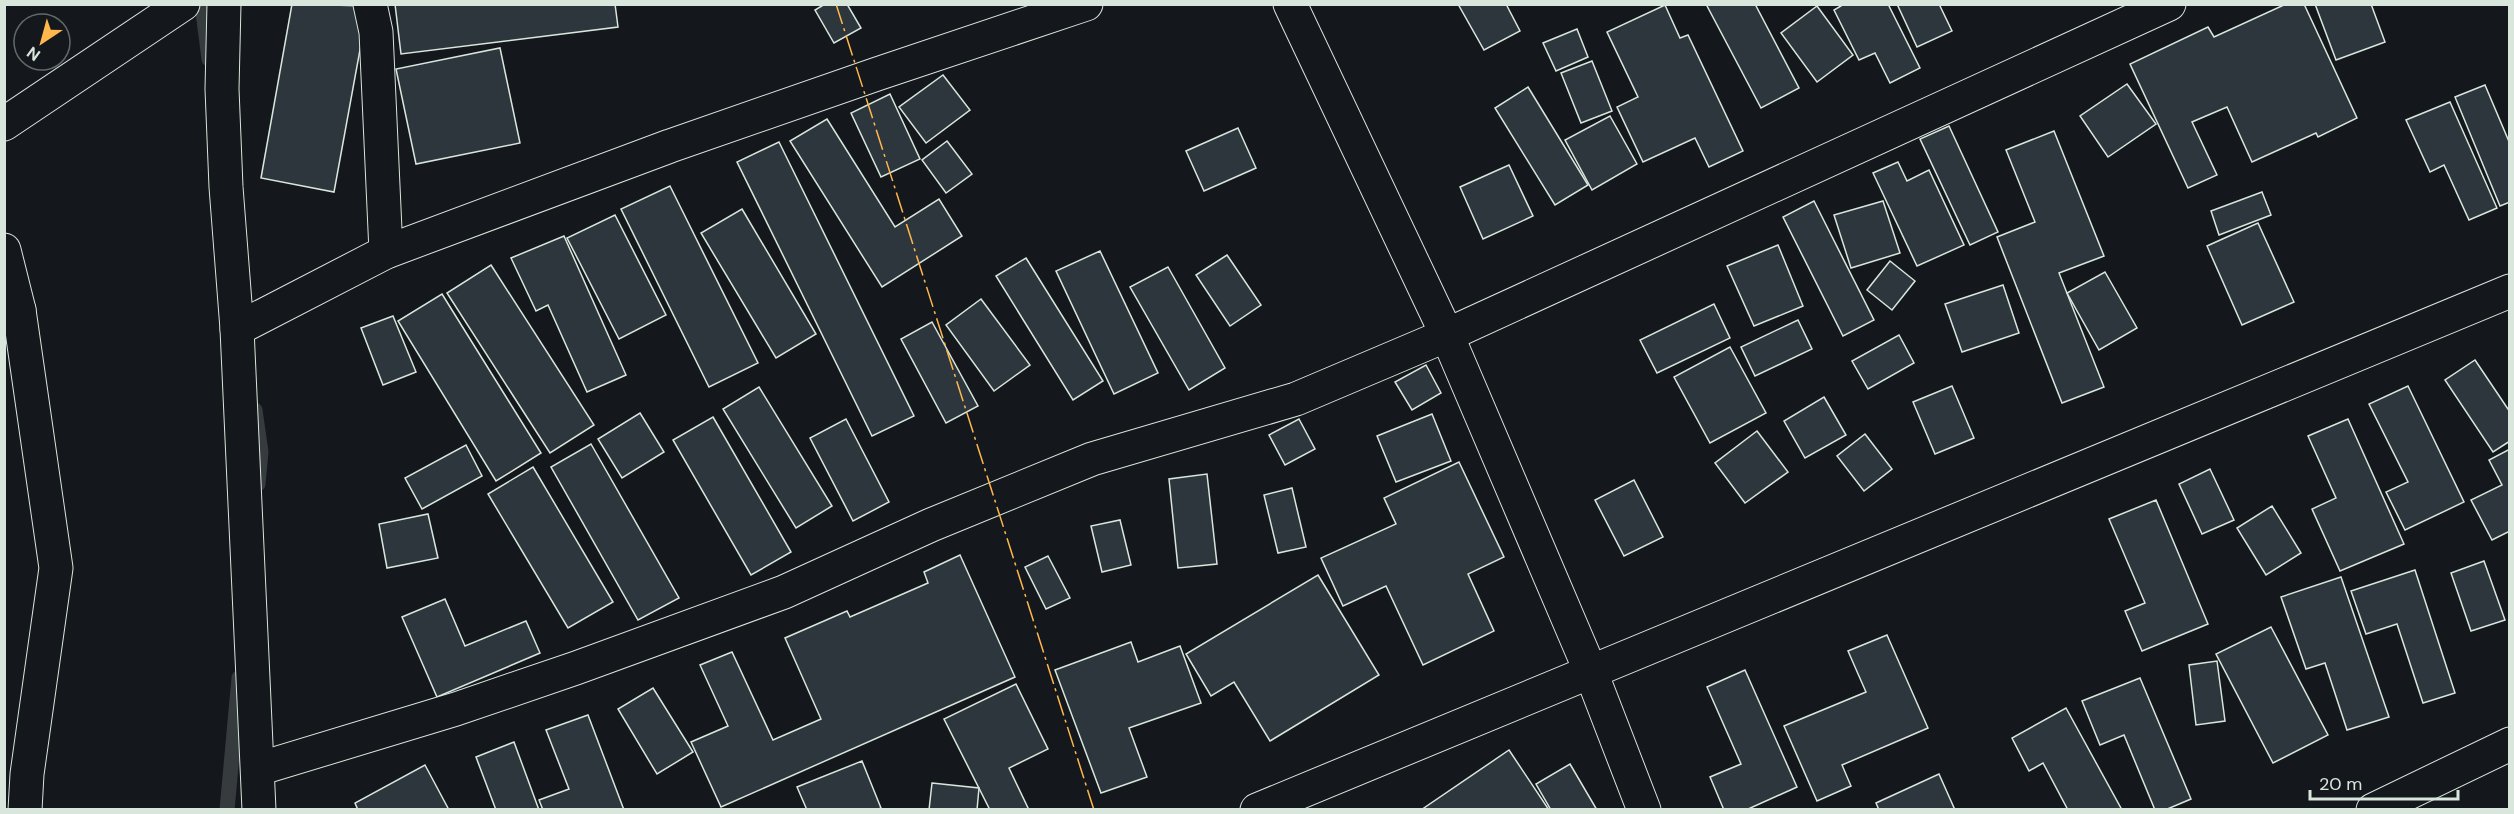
<svg xmlns="http://www.w3.org/2000/svg" width="2514" height="814" font-family="'DM Sans',sans-serif">
	<rect width="100%" height="100%" fill="#14181c"/>
	<g fill="none" stroke-linecap="round" stroke-linejoin="round">
		<!-- stream -->
		<g stroke="#363b3e" stroke-width="15">
			<polyline points="202,4 209,59"/>
			<polyline points="255,410 261,452 258,484"/>
			<polyline points="227,810 239,678"/>
		</g>
	</g>
	<!-- building -->
	<g fill="#2c363c" stroke="#d8e6dc" stroke-width="1.5">
		<polygon points="292,4 368,6 334,192 261,178"/>
		<polygon points="395,4 615,4 618,27 401,54"/>
		<polygon points="825,4 847,4 861,28 834,43 815,10"/>
		<polygon points="1458,4 1506,4 1520,31 1484,50"/>
		<polygon points="1706,4 1755,4 1799,88 1761,108"/>
		<polygon points="1840,4 1888,4 1920,68 1890,83 1875,53 1859,60 1834,10 1841,6"/>
		<polygon points="1897,4 1939,4 1952,31 1917,47"/>
		<polygon points="2286,4 2304,4 2357,118 2318,137 2316,133 2252,162 2227,107 2192,122 2217,175 2188,188 2130,64 2208,27 2214,37"/>
		<polygon points="2315,4 2371,4 2385,42 2336,60"/>
		<polygon points="1665,5 1680,38 1688,35 1743,151 1709,167 1695,138 1643,162 1617,107 1638,97 1607,32"/>
		<polygon points="1817,6 1853,55 1817,82 1781,33"/>
		<polygon points="1577,29 1588,57 1556,71 1543,43"/>
		<polygon points="500,48 520,143 416,164 396,69"/>
		<polygon points="1592,61 1612,111 1581,123 1561,73"/>
		<polygon points="943,75 970,110 926,143 899,107"/>
		<polygon points="2127,84 2156,124 2108,157 2080,116"/>
		<polygon points="2485,85 2510,144 2510,202 2500,206 2455,97"/>
		<polygon points="1528,87 1588,185 1555,205 1495,108"/>
		<polygon points="890,94 920,159 881,177 851,113"/>
		<polygon points="2450,102 2497,208 2469,220 2444,165 2430,172 2406,120"/>
		<polygon points="1610,116 1637,164 1592,190 1565,140"/>
		<polygon points="827,119 895,227 939,199 962,236 882,287 790,141"/>
		<polygon points="1949,126 1998,232 1970,245 1920,139"/>
		<polygon points="1238,128 1256,168 1204,191 1186,151"/>
		<polygon points="2054,131 2104,256 2059,273 2104,387 2062,403 1997,237 2035,222 2006,150"/>
		<polygon points="947,141 972,174 946,193 922,160"/>
		<polygon points="779,142 914,416 872,436 737,162"/>
		<polygon points="1898,162 1907,181 1929,170 1964,245 1917,266 1873,173"/>
		<polygon points="1509,165 1533,216 1483,239 1460,187"/>
		<polygon points="670,186 758,363 709,387 621,209"/>
		<polygon points="2262,192 2271,215 2219,235 2211,211"/>
		<polygon points="1814,201 1874,320 1843,336 1783,217"/>
		<polygon points="1883,201 1900,253 1851,268 1834,215"/>
		<polygon points="742,209 816,334 776,358 701,233"/>
		<polygon points="615,215 666,315 619,339 567,238"/>
		<polygon points="2258,223 2294,302 2242,325 2207,246"/>
		<polygon points="564,236 626,375 587,392 548,305 536,311 511,258"/>
		<polygon points="1778,245 1803,306 1754,326 1727,266"/>
		<polygon points="1100,251 1158,373 1114,394 1056,271"/>
		<polygon points="1227,255 1261,305 1230,326 1196,275"/>
		<polygon points="1026,258 1103,381 1073,400 996,276"/>
		<polygon points="1890,261 1915,281 1892,310 1867,290"/>
		<polygon points="491,265 594,425 550,453 447,293"/>
		<polygon points="1168,267 1225,368 1189,390 1130,287"/>
		<polygon points="2105,272 2137,328 2099,350 2067,293"/>
		<polygon points="2003,285 2019,333 1962,352 1945,304"/>
		<polygon points="442,294 541,453 496,481 398,321"/>
		<polygon points="981,299 1030,365 994,391 946,325"/>
		<polygon points="1714,304 1730,338 1657,373 1640,340"/>
		<polygon points="393,316 416,372 383,385 361,328"/>
		<polygon points="1798,320 1812,349 1755,376 1741,347"/>
		<polygon points="932,322 978,406 946,423 901,339"/>
		<polygon points="1899,335 1914,363 1868,389 1852,361"/>
		<polygon points="1730,347 1766,413 1710,443 1674,377"/>
		<polygon points="2475,360 2510,412 2510,441 2493,452 2445,380"/>
		<polygon points="1426,365 1441,393 1412,410 1395,382"/>
		<polygon points="1952,386 1974,438 1935,454 1913,402"/>
		<polygon points="2408,386 2464,502 2405,530 2386,492 2408,482 2369,404"/>
		<polygon points="759,387 832,506 796,528 723,409"/>
		<polygon points="1824,397 1846,435 1805,458 1784,421"/>
		<polygon points="640,413 664,452 622,478 598,439"/>
		<polygon points="1432,414 1451,461 1396,482 1377,436"/>
		<polygon points="713,417 791,552 751,575 673,440"/>
		<polygon points="846,419 889,502 853,521 810,438"/>
		<polygon points="1299,419 1315,449 1285,465 1269,435"/>
		<polygon points="2348,419 2404,544 2340,571 2312,509 2336,498 2308,436"/>
		<polygon points="1757,431 1788,472 1745,503 1715,463"/>
		<polygon points="1865,434 1892,469 1864,491 1837,456"/>
		<polygon points="591,444 679,598 638,620 551,467"/>
		<polygon points="466,445 482,476 422,509 405,478"/>
		<polygon points="2510,449 2510,531 2492,540 2471,500 2502,485 2489,460"/>
		<polygon points="1459,462 1504,557 1468,574 1494,631 1423,665 1386,586 1343,606 1321,558 1396,524 1384,498"/>
		<polygon points="533,467 613,602 568,628 488,494"/>
		<polygon points="2210,469 2234,520 2202,534 2179,484"/>
		<polygon points="1207,474 1217,564 1178,568 1169,479"/>
		<polygon points="1634,480 1663,537 1624,556 1595,500"/>
		<polygon points="1292,488 1306,547 1278,553 1264,495"/>
		<polygon points="2156,500 2208,624 2142,651 2125,611 2145,603 2109,519"/>
		<polygon points="2272,506 2301,553 2266,575 2237,528"/>
		<polygon points="428,514 438,558 387,568 379,524"/>
		<polygon points="1120,520 1131,565 1102,572 1091,526"/>
		<polygon points="960,555 1015,677 721,807 691,742 728,726 700,665 732,652 773,740 821,719 785,638 847,611 850,617 928,583 924,572"/>
		<polygon points="1048,556 1070,598 1046,609 1025,567"/>
		<polygon points="2484,561 2505,620 2471,631 2451,573"/>
		<polygon points="2415,570 2455,693 2423,703 2397,624 2366,634 2351,591"/>
		<polygon points="1318,575 1379,675 1270,741 1234,682 1211,696 1186,654"/>
		<polygon points="2341,577 2389,717 2347,730 2325,663 2306,669 2281,597"/>
		<polygon points="445,599 465,646 526,621 540,653 437,697 402,617"/>
		<polygon points="2271,627 2328,735 2273,763 2216,654"/>
		<polygon points="1887,635 1928,728 1842,765 1851,786 1817,801 1784,726 1866,692 1848,651"/>
		<polygon points="1131,642 1138,662 1180,646 1201,703 1129,728 1147,777 1101,793 1055,670"/>
		<polygon points="2217,661 2225,721 2196,725 2189,665"/>
		<polygon points="1745,670 1797,787 1746,810 1724,810 1710,777 1741,764 1707,687"/>
		<polygon points="2140,678 2191,799 2165,810 2155,810 2124,735 2100,745 2082,701"/>
		<polygon points="1016,684 1048,749 1009,768 1029,810 990,810 944,719"/>
		<polygon points="653,688 693,752 657,774 618,709"/>
		<polygon points="2066,708 2122,810 2068,810 2043,763 2029,771 2012,738"/>
		<polygon points="588,715 624,810 543,810 539,800 569,789 546,730"/>
		<polygon points="514,742 539,810 496,810 476,757"/>
		<polygon points="1509,750 1549,810 1421,810"/>
		<polygon points="862,761 881,808 876,810 807,810 797,787"/>
		<polygon points="1570,764 1597,810 1551,810 1536,784"/>
		<polygon points="425,765 449,810 358,810 355,803"/>
		<polygon points="1939,774 1955,810 1879,810 1876,803"/>
		<polygon points="932,783 979,788 977,810 929,810"/>
	</g>
	<g fill="none" stroke-linecap="round" stroke-linejoin="round">
		<defs>
			<g id="street">
				<polyline points="224,4 222,89 226,187 237,329 259,810"/>
				<polyline points="370,4 376,32 386,252"/>
				<polyline points="1290,4 1447,335 1590,670 1644,810"/>
				<polyline points="4,124 183,4"/>
				<polyline points="4,250 19,310"/>
				<polyline points="4,315 19,310 56,568 27,774 25,810"/>
				<polyline points="237,329 386,252 670,146 877,74 1086,4"/>
				<polyline points="258,769 456,709 576,668 784,592 931,525 1092,459 1296,399 1447,335 2169,4"/>
				<polyline points="1257,810 2510,291"/>
				<polyline points="2373,810 2510,744"/>
			</g>
		</defs>
		<!-- street casing -->
		<use href="#street" stroke="#d8e6dc" stroke-width="35"/>
		<!-- street -->
		<use href="#street" stroke="#14181c" stroke-width="33"/>
		<!-- power -->
		<polyline stroke="#ffb74d" stroke-width="1.5" stroke-dasharray="21 4.5 3 4.5" stroke-linecap="butt" points="836,4 1094,810"/>
	</g>
	<!-- border -->
	<rect width="2514" height="814" fill="none" stroke="#d8e6dc" stroke-width="12"/>
	<!-- north arrow -->
	<g transform="translate(42 42) rotate(216)"><circle r="28" fill="#14181c" stroke="#626a69" stroke-width="1.5"/>
	<path d="M0-4.5L10 22L0 15L-10 22Z" fill="#ffb74d"/>
	<text y="-9" font-size="16" font-weight="bold" text-anchor="middle" fill="#d8e6dc">N</text>
	</g>
	<!-- scale -->
	<path d="M2310 790v9h148v-9" fill="none" stroke="#d8e6dc" stroke-width="3"/>
	<text x="2319" y="790" font-size="18" fill="#d8e6dc" stroke="#14181c" stroke-width="4.5" paint-order="stroke">20 m</text>
</svg>
